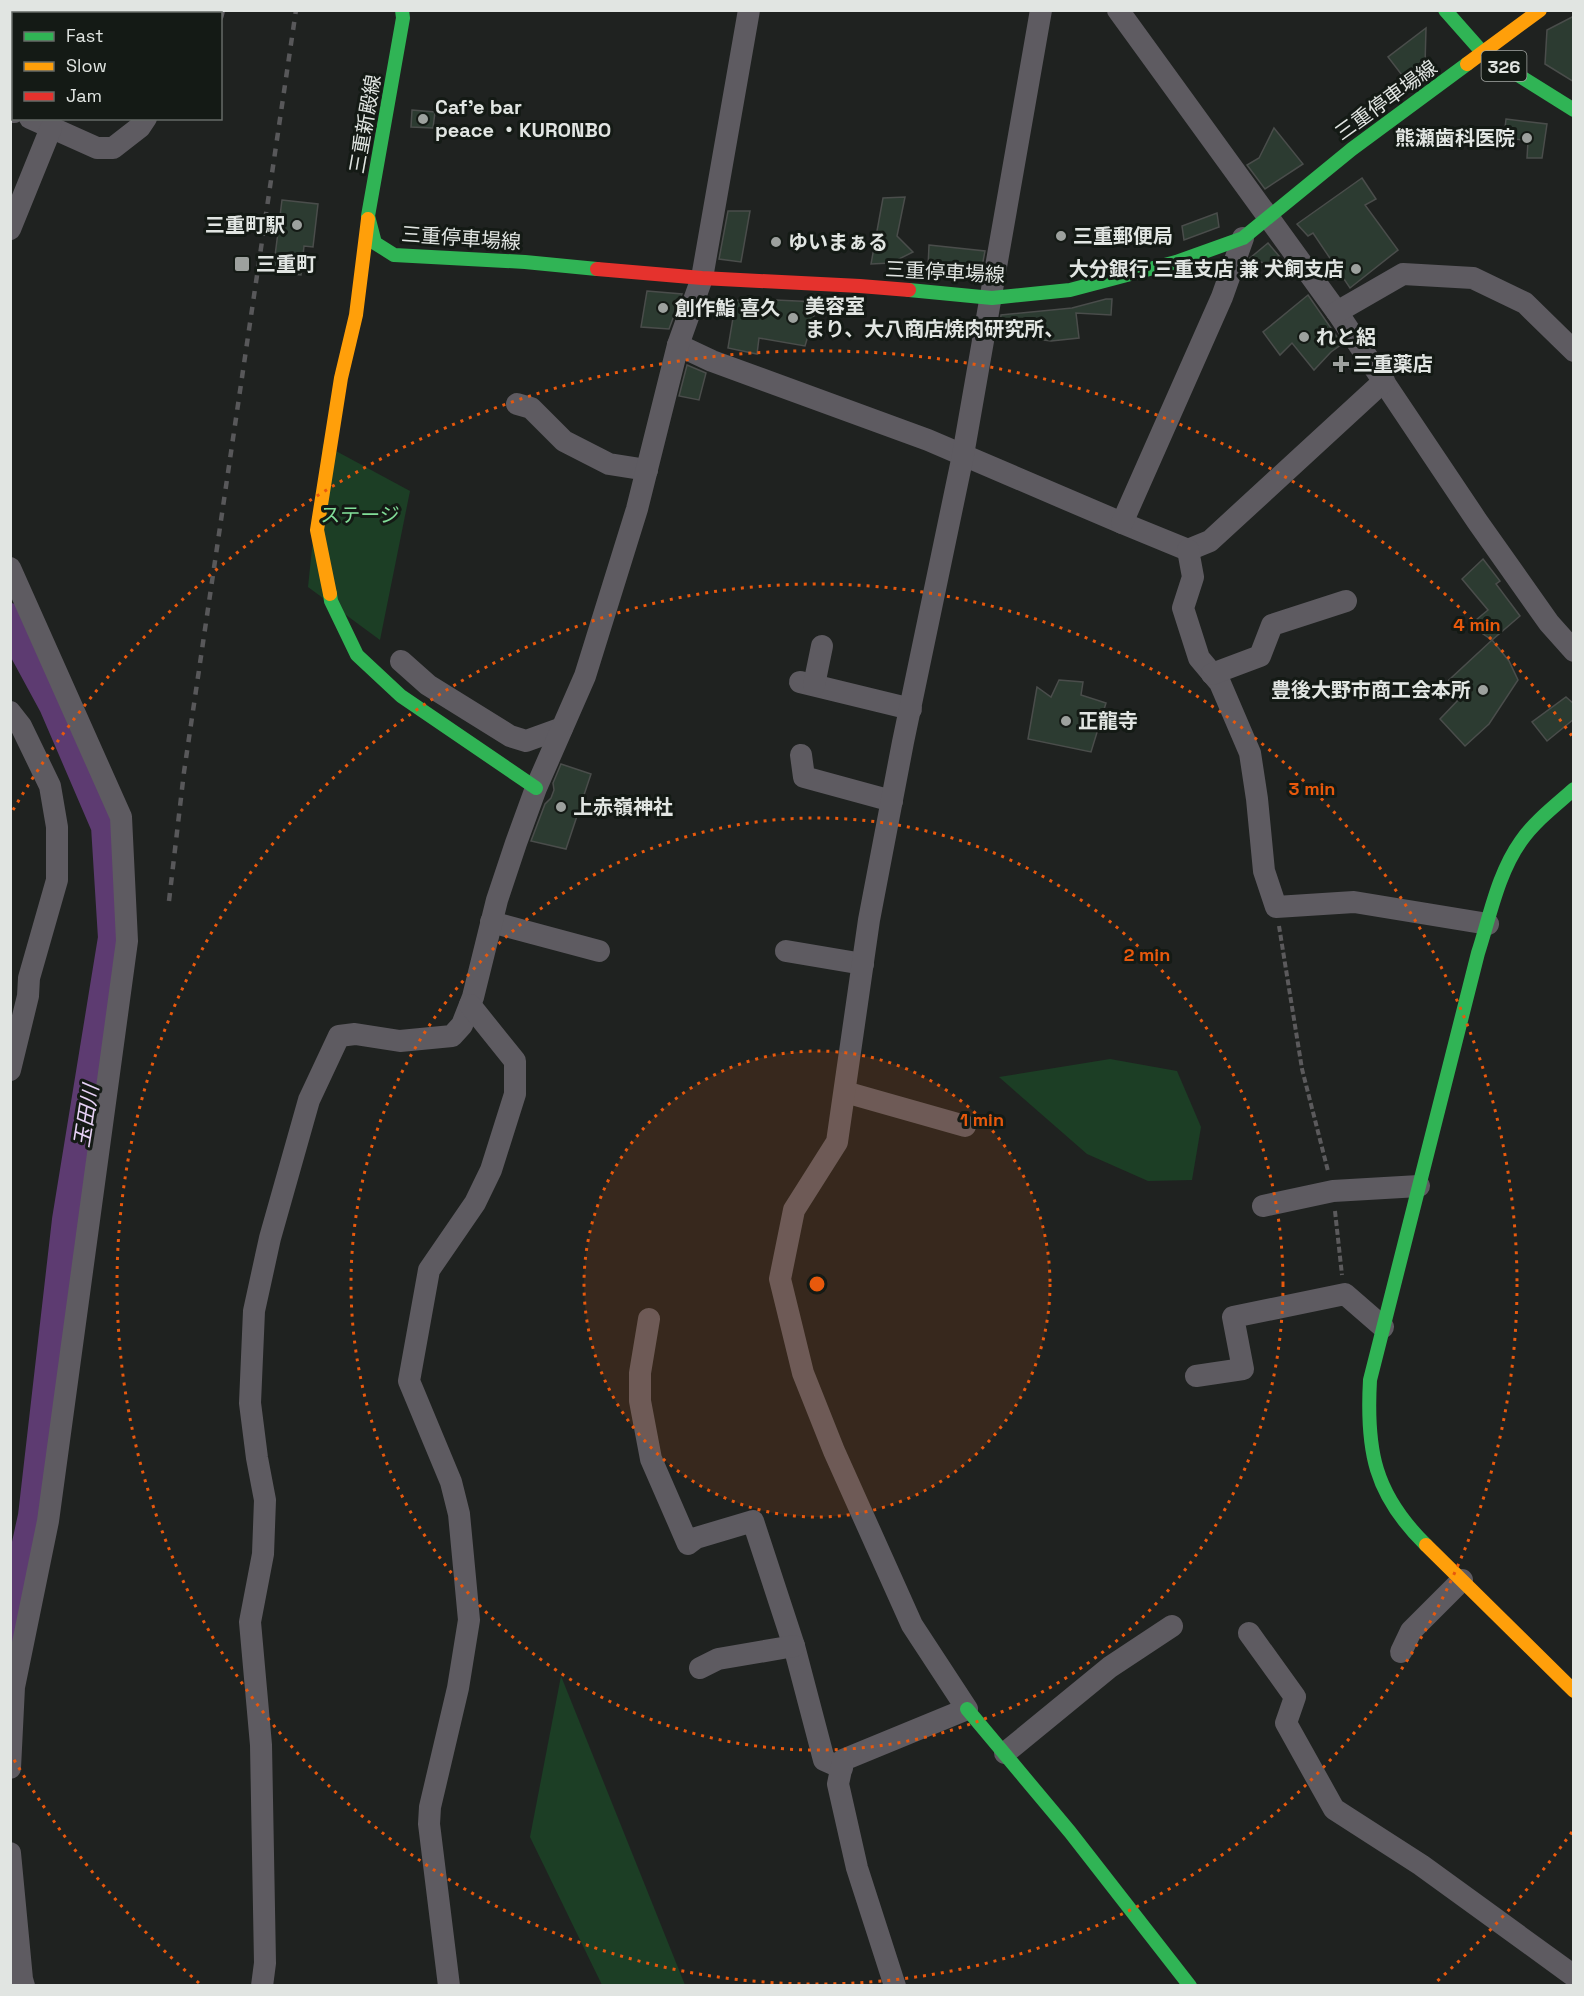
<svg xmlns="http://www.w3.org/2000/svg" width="1584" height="1996" font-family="'Space Grotesk','Noto Sans JP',sans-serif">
	<rect width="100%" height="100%" fill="#1f2220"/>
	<!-- green -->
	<g fill="#1c3e25">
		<polygon points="323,444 410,491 380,640 308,587"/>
		<polygon points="1110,1059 1177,1071 1201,1127 1192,1180 1148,1181 1087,1154 999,1077"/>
		<polygon points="561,1676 685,1985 602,1985 530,1837"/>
	</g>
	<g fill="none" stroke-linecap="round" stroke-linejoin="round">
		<!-- river -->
		<g stroke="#5d3b71" stroke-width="34">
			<polyline points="44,14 45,10"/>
			<polyline points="10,620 56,705 108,826 115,938 69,1220 35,1516 10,1631"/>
		</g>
	</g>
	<!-- building -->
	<g fill="#2c3b31" stroke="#4a4d4b" stroke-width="1.5">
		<polygon points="1574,16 1574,82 1545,64 1547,30"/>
		<polygon points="1426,28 1425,65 1405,79 1388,57"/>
		<polygon points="412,110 435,112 433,128 411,127"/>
		<polygon points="1506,119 1547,124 1542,158 1527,158 1528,141 1504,137"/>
		<polygon points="1274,128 1303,164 1265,189 1247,165 1259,158"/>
		<polygon points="1362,178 1376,199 1365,205 1398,250 1350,288 1313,233 1308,236 1297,224"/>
		<polygon points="905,197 897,236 913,252 891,263 871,264 883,198"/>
		<polygon points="282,200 318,204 313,247 304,246 301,275 273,272"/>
		<polygon points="728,211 750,211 741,262 719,259"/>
		<polygon points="1217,213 1219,227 1184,240 1182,226"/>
		<polygon points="1268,243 1279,256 1269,265 1250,258"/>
		<polygon points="929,245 985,251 981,272 928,268"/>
		<polygon points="647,291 682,294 669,329 641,327"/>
		<polygon points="1308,295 1342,344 1331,352 1314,370 1292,343 1280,355 1263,332"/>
		<polygon points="1106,299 1112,299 1111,315 1076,313 1079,338 1051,341 999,334 1001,315 1072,308"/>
		<polygon points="736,300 774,306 776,300 818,302 805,346 759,338 757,354 728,348"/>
		<polygon points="687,365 706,373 699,400 679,396"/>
		<polygon points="1483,559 1500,581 1496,584 1520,616 1492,640 1470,625 1488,610 1462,579"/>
		<polygon points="1492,640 1509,661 1518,680 1489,724 1465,746 1440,719 1459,699 1449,680"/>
		<polygon points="1059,680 1083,682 1081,695 1106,703 1091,752 1028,739 1037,687 1051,697"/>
		<polygon points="1566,697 1574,704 1574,719 1547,741 1532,722"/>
		<polygon points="561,764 591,774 566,849 531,841 545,804 551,798 554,790 553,783"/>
	</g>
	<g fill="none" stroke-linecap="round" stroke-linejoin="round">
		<!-- path -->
		<g stroke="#5b5a5c" stroke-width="4" stroke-dasharray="6 3" stroke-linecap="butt">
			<polyline points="1279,926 1302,1069 1328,1171"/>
			<polyline points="1335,1211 1342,1275"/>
		</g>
		<!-- street -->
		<g stroke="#5e5b61" stroke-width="22">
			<polyline points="1118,10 1337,312 1477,521 1549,623 1574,651"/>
			<polyline points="213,14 214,10"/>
			<polyline points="10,111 14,112"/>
			<polyline points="30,118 97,148 113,148 140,127 146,118"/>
			<polyline points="10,229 51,128"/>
			<polyline points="1337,312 1403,274 1473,278 1525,303 1574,351"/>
			<polyline points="678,345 712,361 928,440 1122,523 1188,550 1210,541 1384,381"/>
			<polyline points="517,404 531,408 564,441 609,464 647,470"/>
			<polyline points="1122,523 1222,297 1243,238"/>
			<polyline points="1188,550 1193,577 1183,608 1199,658 1220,683 1250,753 1257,799 1264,871 1276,907 1354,902 1488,924"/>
			<polyline points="10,568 121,817 127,941 48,1521 14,1687 10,1768"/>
			<polyline points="401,661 428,685 510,736 526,741 562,728"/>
			<polyline points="1212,674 1260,656 1272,625 1346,601"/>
			<polyline points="800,682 911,709"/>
			<polyline points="814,685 822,646"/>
			<polyline points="10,712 21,726 50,786 57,827 57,880 29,978 28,996 10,1070"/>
			<polyline points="801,755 804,777 892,801"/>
			<polyline points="491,922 599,951"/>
			<polyline points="786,951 863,964"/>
			<polyline points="845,1092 965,1126"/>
			<polyline points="1263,1206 1333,1191 1419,1186"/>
			<polyline points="649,1319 640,1373 640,1401 651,1459 688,1544 696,1538 753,1521 794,1646 824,1760 842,1768"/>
			<polyline points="1196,1376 1243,1369 1233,1317 1345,1294 1383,1327"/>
			<polyline points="1249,1633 1295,1697 1286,1723 1334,1809 1421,1865 1574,1976"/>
			<polyline points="1401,1652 1411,1631 1462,1580"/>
			<polyline points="700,1668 718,1659 794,1646"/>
			<polyline points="1005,1753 1110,1667 1172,1626"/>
			<polyline points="10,1853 22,1979 24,1986"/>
			<polyline points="262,1986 265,1963 261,1745 250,1622 263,1554 265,1500 257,1458 250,1403 254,1311 270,1238 309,1100 339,1036 355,1034 400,1041 452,1036 462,1025 473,997 497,900 516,843 536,788 585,676 637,509 678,345 702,278 749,10"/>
			<polyline points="449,1986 429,1824 430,1807 458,1688 469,1620 459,1514 451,1482 409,1381 429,1270 475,1203 491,1170 515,1094 515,1061 470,1005"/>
			<polyline points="895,1986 857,1868 838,1784 843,1760 967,1709 912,1625 834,1451 803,1373 780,1279 794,1210 837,1142 869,920 903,742 963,455 1041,10"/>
		</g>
		<!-- fast -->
		<g stroke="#30b455" stroke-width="14">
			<polyline points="402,10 403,18 368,216 375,243 394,255 525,262 597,269"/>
			<polyline points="1445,10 1483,53 1574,110"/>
			<polyline points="909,290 992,298 1070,290 1176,262 1243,238 1352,149 1467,64"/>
			<polyline points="330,594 331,601 357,655 401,696 536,788"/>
			<path d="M 1426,1545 C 1374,1494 1366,1450 1370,1380 L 1478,953 C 1490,916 1498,873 1521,841 C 1535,821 1556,805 1574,789"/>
			<polyline points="967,1709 1070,1832 1190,1986"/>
		</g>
		<!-- slow -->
		<g stroke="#ff9f0a" stroke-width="14">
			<polyline points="1467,64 1540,10"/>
			<polyline points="330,594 317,530 341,378 356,315 368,219"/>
			<polyline points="1426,1545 1574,1691"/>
		</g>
		<!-- jam -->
		<polyline stroke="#e5322d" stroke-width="14" points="597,269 702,278 860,286 909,290"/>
		<!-- rail -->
		<polyline stroke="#58585a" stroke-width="4.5" stroke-dasharray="8 8" stroke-linecap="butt" points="169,901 184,772 296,10"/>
	</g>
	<!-- distance rings -->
	<circle cx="817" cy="1284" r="233" fill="#e8590c" fill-opacity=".12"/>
	<g fill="none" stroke="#e8590c" stroke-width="3" stroke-dasharray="3 6">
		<circle cx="817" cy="1284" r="233"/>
		<circle cx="817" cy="1284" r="466"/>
		<circle cx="817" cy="1284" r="700"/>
		<path d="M1572 1832A933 933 0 0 1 1435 1983M199 1983A933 933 0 0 1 13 1758M13 810A933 933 0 0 1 1572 736"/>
	</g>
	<!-- markers -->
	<g fill="#9da19e" stroke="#141a15" stroke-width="2">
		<circle cx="423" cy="119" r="6"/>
		<circle cx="1527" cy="138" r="6"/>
		<circle cx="297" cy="225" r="6"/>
		<circle cx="1061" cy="236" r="6"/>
		<circle cx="776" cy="242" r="6"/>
		<rect x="234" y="256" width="16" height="16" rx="3"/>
		<circle cx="1356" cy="269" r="6"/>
		<circle cx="663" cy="308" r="6"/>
		<circle cx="793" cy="318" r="6"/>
		<circle cx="1304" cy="337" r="6"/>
		<path d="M1338 355h6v6h6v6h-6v6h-6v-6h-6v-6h6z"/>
		<circle cx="1483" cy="690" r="6"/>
		<circle cx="1066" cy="721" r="6"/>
		<circle cx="561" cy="807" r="6"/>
	</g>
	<g text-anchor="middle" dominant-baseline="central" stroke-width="6" stroke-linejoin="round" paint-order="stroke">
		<!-- shield labels -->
		<rect fill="#141a15" stroke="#a4a8a4" stroke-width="1.5" x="1481.5" y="51" width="45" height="30" rx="4.5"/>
		<g font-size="18" font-weight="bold" fill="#e1e5e2">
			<text x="1504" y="66">326</text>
		</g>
		<!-- street labels -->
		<g font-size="20" fill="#e1e5e2" stroke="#141a15">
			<text transform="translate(1386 100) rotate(-36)">三重停車場線</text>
			<text transform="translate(365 124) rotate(-80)">三重新殿線</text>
			<text transform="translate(461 238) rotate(4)">三重停車場線</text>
			<text transform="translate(945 272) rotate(3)">三重停車場線</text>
		</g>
		<!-- poi labels -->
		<g font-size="20" font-weight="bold" fill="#e1e5e2" stroke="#141a15" text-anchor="start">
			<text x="435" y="107">Caf'e bar<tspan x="435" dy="23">peace ・KURONBO</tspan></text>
			<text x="1515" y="138" text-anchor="end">熊瀬歯科医院</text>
			<text x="285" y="225" text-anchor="end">三重町駅</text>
			<text x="1073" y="236">三重郵便局</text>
			<text x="788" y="242">ゆいまぁる</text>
			<text x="256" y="264">三重町</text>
			<text x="1344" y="269" text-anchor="end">大分銀行 三重支店 兼 犬飼支店</text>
			<text x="805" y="306">美容室<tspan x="805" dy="23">まり、大八商店焼肉研究所、</tspan></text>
			<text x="675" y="308">創作鮨 喜久</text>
			<text x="1316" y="337">れと絽</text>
			<text x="1353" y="364">三重薬店</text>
			<text x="1471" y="690" text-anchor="end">豊後大野市商工会本所</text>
			<text x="1078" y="721">正龍寺</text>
			<text x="573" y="807">上赤嶺神社</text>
		</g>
		<!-- park labels -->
		<g font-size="20" fill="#82df99" stroke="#141a15">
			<text x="360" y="515">ステージ</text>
		</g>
		<!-- water labels -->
		<g font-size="21" font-style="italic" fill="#e7d2f6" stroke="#141a15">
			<text transform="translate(86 1116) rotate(-81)">玉田川</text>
		</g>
	</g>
	<circle cx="817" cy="1284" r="9" fill="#e8590c" stroke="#141a15" stroke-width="3"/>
	<g font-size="18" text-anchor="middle" font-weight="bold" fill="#e8590c" stroke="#141a15" stroke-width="6" stroke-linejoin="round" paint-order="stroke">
		<text x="1477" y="631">4 min</text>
		<text x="1312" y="795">3 min</text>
		<text x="1147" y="961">2 min</text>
		<text x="982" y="1126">1 min</text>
	</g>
	<!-- border -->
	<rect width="1584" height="1996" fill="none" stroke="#e1e5e2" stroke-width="24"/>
	<!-- legend -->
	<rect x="12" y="12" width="210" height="108" fill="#141a15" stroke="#666b67" stroke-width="1.5"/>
	<rect x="24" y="32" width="30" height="9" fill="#30b455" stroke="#666b67" stroke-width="1.5"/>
	<text x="66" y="42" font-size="18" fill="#e1e5e2">Fast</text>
	<rect x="24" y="62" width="30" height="9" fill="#ff9f0a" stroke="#666b67" stroke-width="1.5"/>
	<text x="66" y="72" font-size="18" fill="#e1e5e2">Slow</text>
	<rect x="24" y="92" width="30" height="9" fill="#e5322d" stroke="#666b67" stroke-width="1.5"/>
	<text x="66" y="102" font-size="18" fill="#e1e5e2">Jam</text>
</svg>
